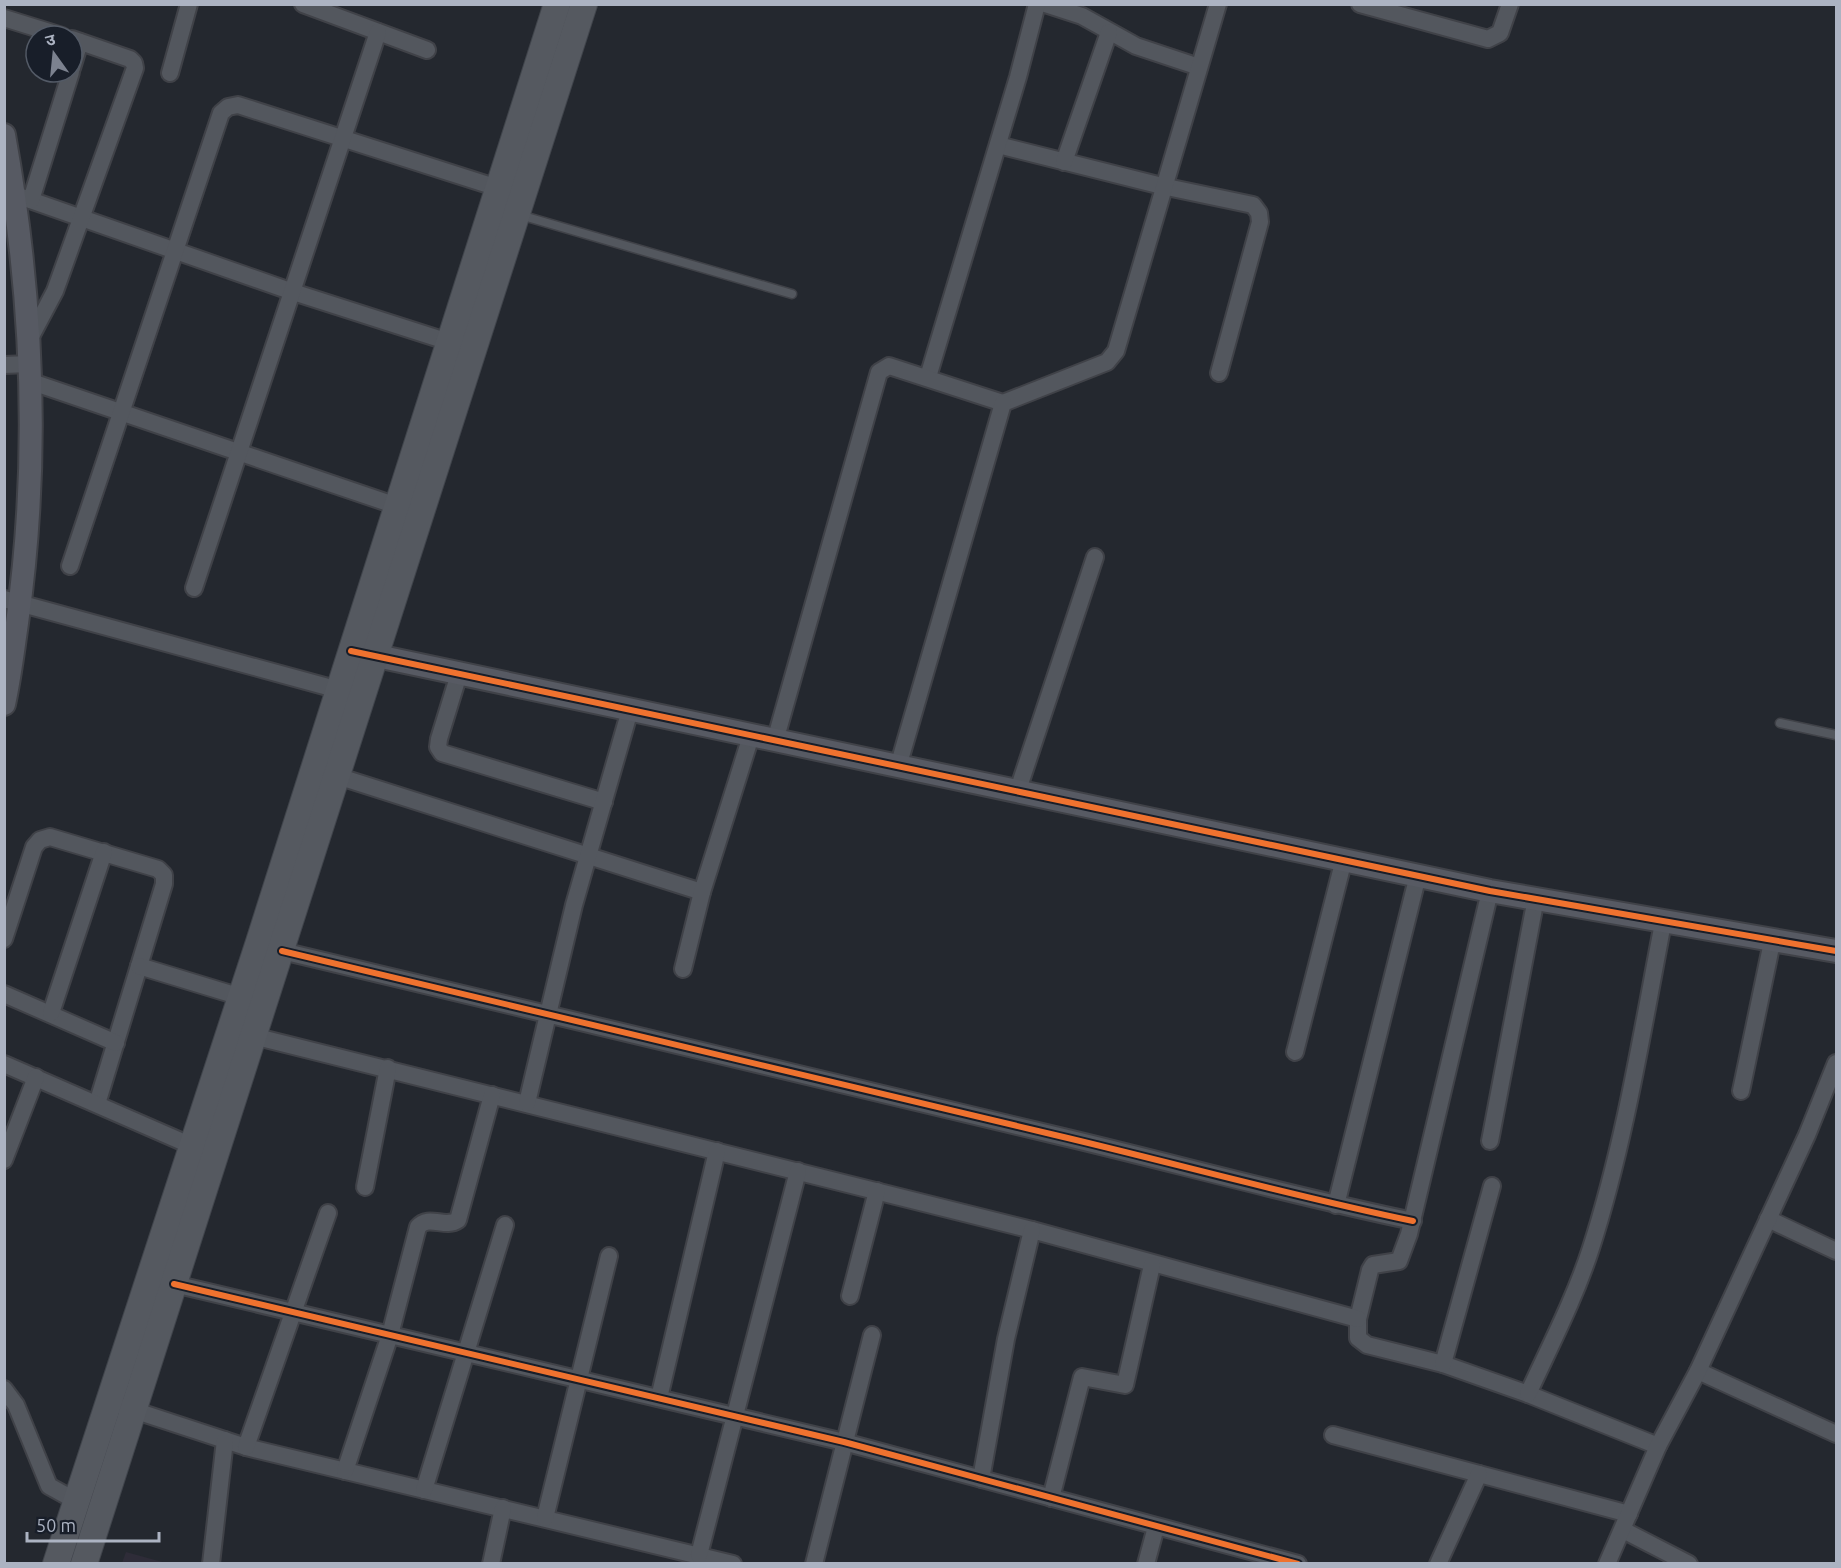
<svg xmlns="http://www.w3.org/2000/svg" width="1841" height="1568" font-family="Ubuntu,'Noto Sans Devanagari',sans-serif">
	<rect width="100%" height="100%" fill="#24282f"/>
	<!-- medical -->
	<polygon fill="#2e2c38" points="126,1552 166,1563 122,1563"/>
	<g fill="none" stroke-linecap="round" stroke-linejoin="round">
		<defs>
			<g id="lane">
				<polyline points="520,215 792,294"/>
				<polyline points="1780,723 1836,735"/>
			</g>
			<g id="street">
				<polyline points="303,4 427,50"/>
				<polyline points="1045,4 1082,16 1136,46 1199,67"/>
				<polyline points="1360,4 1488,39 1500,33 1510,4"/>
				<polyline points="4,18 62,36"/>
				<polyline points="72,68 80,42"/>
				<polyline points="170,73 189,4"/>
				<polyline points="998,145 1162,186 1253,205 1259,213 1260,222 1219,373"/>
				<polyline points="1064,162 1109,32"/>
				<polyline points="13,194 293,292 449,342"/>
				<polyline points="31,200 71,72"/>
				<polyline points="28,342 55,291 135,68 134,63 130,59 72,39"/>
				<polyline points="4,365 29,364"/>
				<polyline points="928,377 1018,77 1037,4"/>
				<polyline points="29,381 397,506"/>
				<polyline points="70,566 221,113 228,107 238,105 498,188"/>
				<polyline points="194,588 378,32"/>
				<polyline points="4,599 339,690"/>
				<polyline points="459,674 439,739 438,747 442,753 604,802"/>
				<polyline points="775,741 879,372 889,366 1003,403 1107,362 1116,351 1218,4"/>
				<polyline points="898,767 1003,403"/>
				<polyline points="337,776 702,892"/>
				<polyline points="1017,793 1095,557"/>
				<polyline points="1490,891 1409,1234 1399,1261 1373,1265 1370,1270 1358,1319 1358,1338 1367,1345 1443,1364 1528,1394 1658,1446"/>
				<polyline points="4,939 34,847 40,840 50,837 158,869 164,875 164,884 97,1104"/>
				<path d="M 282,951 C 539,1014 797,1074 1055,1135 C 1174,1163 1292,1196 1413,1221"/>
				<polyline points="139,966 241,997"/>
				<polyline points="683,969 702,892 751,736"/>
				<polyline points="4,994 116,1043"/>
				<polyline points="51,1013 104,852"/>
				<polyline points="253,1036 1032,1230 1358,1319"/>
				<polyline points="1295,1052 1344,859"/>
				<polyline points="4,1064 192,1146"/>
				<polyline points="1741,1091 1772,942"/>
				<polyline points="527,1103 574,905 630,710"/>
				<polyline points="1490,1141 1536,898"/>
				<polyline points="4,1160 36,1077"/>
				<polyline points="365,1187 388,1068"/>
				<polyline points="1336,1205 1418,875"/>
				<polyline points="1768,1219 1836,1251"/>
				<polyline points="174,1284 844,1442 1298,1564"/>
				<polyline points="850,1296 877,1191"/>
				<polyline points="1443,1364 1492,1186"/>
				<polyline points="1698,1371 1836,1434"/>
				<polyline points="4,1389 16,1405 49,1486 76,1501"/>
				<path d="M 1528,1394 C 1550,1346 1575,1298 1591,1248 C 1625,1142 1642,1032 1663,923"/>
				<polyline points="659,1398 717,1151"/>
				<polyline points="124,1407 246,1447 733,1564"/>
				<polyline points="1333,1435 1629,1514"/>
				<polyline points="246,1447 328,1213"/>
				<path d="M 345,1471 L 390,1335 L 418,1227 C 429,1214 445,1229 458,1220 L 492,1095"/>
				<polyline points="981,1479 1006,1339 1032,1230"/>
				<polyline points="424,1490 505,1225"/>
				<polyline points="1051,1498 1082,1377 1125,1385 1152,1265"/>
				<polyline points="545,1518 609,1256"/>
				<polyline points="1623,1530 1689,1564"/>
				<polyline points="699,1555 798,1171"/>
				<polyline points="211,1564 225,1440"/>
				<polyline points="491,1564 503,1508"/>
				<polyline points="814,1564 872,1335"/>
				<polyline points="1146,1564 1156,1527"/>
				<polyline points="1438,1564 1479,1474"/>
				<polyline points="1607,1564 1658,1446 1698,1371 1807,1135 1836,1063"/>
			</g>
			<g id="secondary">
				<path d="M 4,135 C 33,296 40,461 17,623 C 13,650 10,677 4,704"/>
				<polyline points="358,652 1490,891 1836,951"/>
			</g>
			<g id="primary">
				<polyline points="56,1564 259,942 557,4"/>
				<polyline points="84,1564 584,4"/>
			</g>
		</defs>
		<!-- lane casing -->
		<use href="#lane" stroke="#404248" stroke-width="11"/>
		<!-- street casing -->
		<use href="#street" stroke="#404248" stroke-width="20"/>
		<!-- secondary casing -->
		<use href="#secondary" stroke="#404248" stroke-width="26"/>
		<!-- primary casing -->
		<use href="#primary" stroke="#41454c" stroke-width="28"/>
		<!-- lane -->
		<use href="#lane" stroke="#53575e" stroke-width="8"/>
		<!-- street -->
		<use href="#street" stroke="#53575e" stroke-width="16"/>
		<!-- secondary -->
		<use href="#secondary" stroke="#575a63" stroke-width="22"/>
		<!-- primary -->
		<use href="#primary" stroke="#555960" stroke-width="26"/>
		<defs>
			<g id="cycleway">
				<polyline points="351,651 1490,891 1836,951"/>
				<path d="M 282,951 C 539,1014 797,1074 1055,1135 C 1174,1163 1292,1196 1413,1221"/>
				<polyline points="174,1284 844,1442 1298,1564"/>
			</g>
		</defs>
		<!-- cycleway casing -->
		<use href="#cycleway" stroke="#181e29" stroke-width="10"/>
		<!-- cycleway -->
		<use href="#cycleway" stroke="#ef722f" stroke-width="6"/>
	</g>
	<!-- border -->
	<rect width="1841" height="1568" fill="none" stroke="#acb3c2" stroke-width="12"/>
	<!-- north arrow -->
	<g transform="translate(54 54) rotate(345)"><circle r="28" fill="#181e29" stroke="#535a66" stroke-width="1.5"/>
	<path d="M0-4.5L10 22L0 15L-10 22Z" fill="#7c828f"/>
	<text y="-9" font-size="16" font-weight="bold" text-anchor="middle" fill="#acb3c2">उ</text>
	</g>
	<!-- scale -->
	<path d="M27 1532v9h132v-9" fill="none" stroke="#acb3c2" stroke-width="3"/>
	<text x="36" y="1532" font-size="18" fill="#acb3c2" stroke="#181e29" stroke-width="4.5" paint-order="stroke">50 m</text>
</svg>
